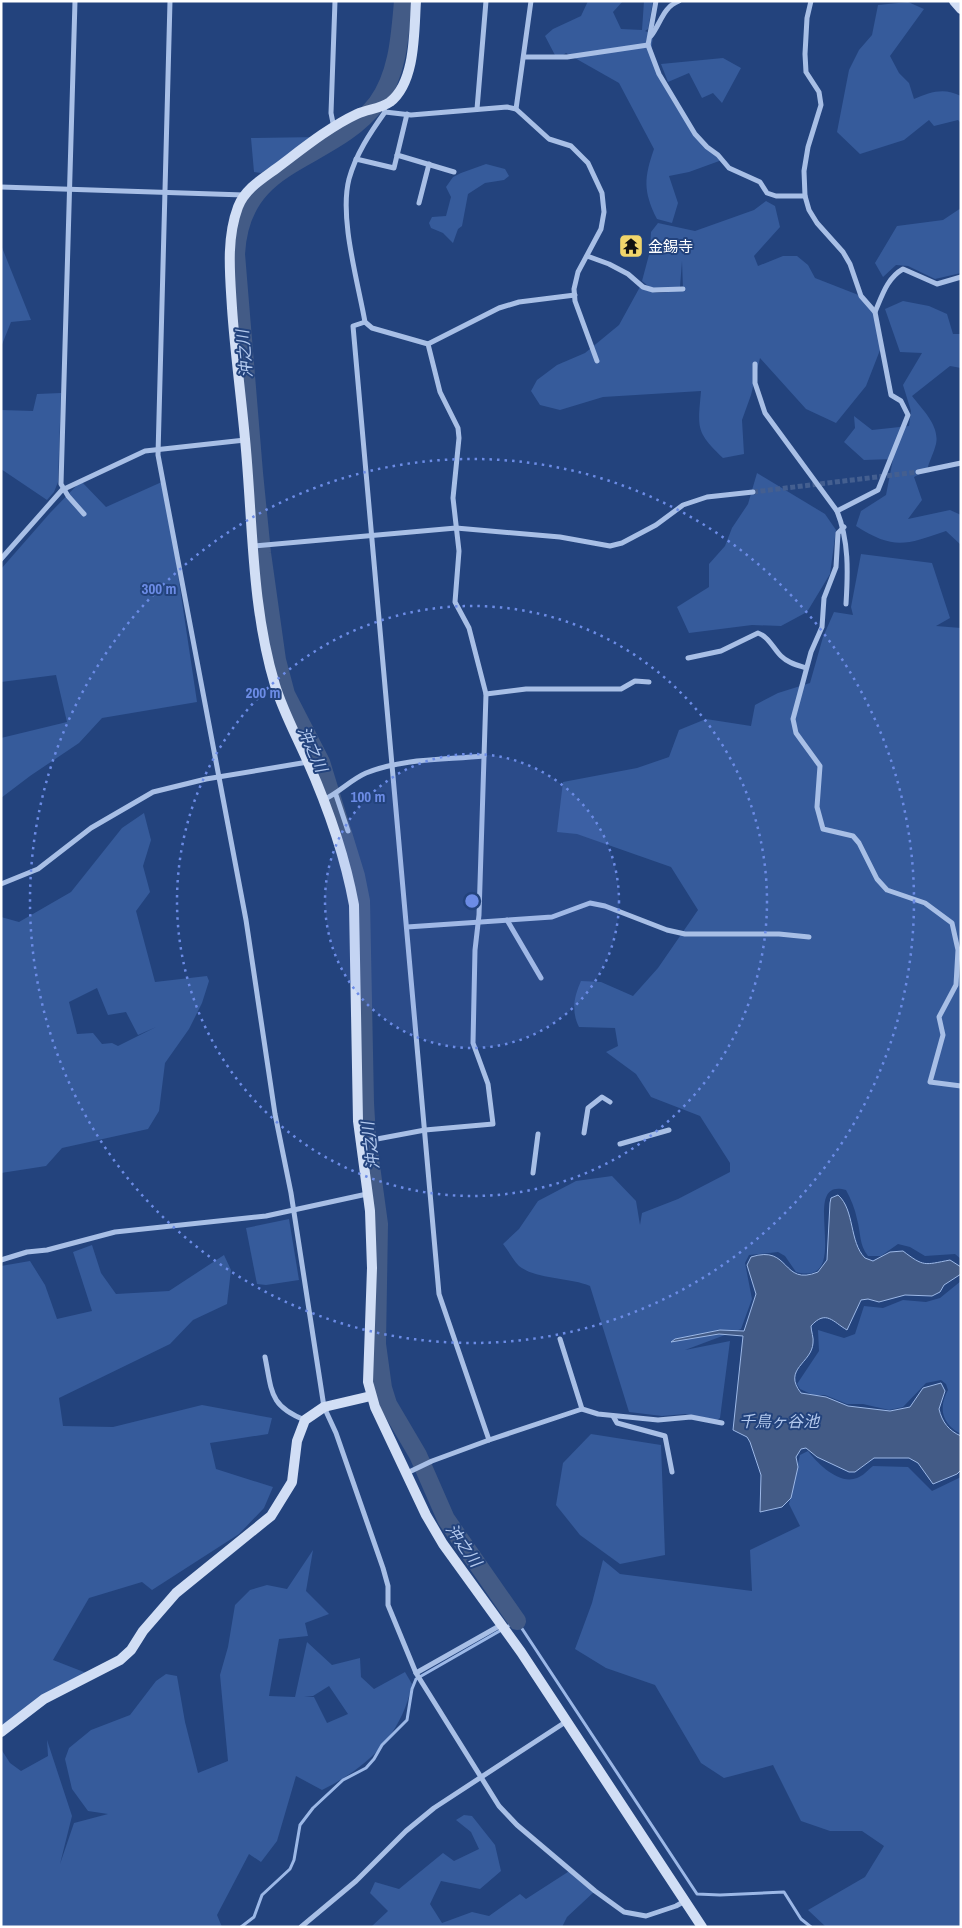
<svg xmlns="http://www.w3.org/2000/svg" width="962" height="1928" font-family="'Archivo Narrow','Noto Sans JP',sans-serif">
	<rect width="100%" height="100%" fill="#23437d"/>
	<!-- green -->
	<g fill="#365b9b" fill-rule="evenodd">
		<path d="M 588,1 L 623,1 L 613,12 L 621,29 L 642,30 L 644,1 L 653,1 L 648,29 L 645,31 L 653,34 C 653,40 651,48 652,53 C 661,93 692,133 722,160 L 689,172 L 669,176 L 678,203 L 672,223 L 657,219 C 643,191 644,178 654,149 L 619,83 L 566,53 L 557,59 L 545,36 L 553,29 L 581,16 Z"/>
		<path d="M 908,2 L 924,9 L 890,56 L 899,73 L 909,83 L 914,99 C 930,92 944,87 961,96 L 961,123 L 958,120 L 934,126 L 929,120 L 904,140 L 860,154 L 837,132 L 849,70 L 859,50 L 872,35 L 878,5 Z"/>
		<polygon points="723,58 741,68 722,103 713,93 702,98 689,73 668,82 661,64"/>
		<polygon points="320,137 261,173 254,172 251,138"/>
		<polygon points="486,164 505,169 509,176 504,180 485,183 468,194 462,226 458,229 453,243 443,233 431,228 429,223 432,217 446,216 451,197 446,187 453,177 461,173"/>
		<path d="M 766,201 L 775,206 L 780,227 L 754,256 L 758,266 L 783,256 L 797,256 L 808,265 L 815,278 L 861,296 L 875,312 L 882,345 L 866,386 L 836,423 L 806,409 L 760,358 L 751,395 L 742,420 L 744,454 L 723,458 C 695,431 698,428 701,391 L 603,397 L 560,410 L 540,405 L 531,391 L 537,380 L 557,365 L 585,353 L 619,325 L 641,285 C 654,298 667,292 683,289 L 682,261 L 680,287 L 653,290 L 642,281 L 650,251 L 651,232 L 658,223 L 695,231 L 754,210 Z"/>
		<polygon points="961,208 961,273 935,279 908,266 896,265 883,277 875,263 897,226 943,220"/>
		<polygon points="1,245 31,320 11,322 1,347"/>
		<path d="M 903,301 L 929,306 L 947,314 L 953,334 L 961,334 L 961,368 L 950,366 L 912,396 C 922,409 940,426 936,444 C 934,453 929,461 927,470 L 914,477 L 922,500 L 908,519 L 950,510 L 961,515 L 961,545 L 946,531 C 905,545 894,550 856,526 L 861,511 L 886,495 L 893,459 L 864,460 L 844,442 L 855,428 L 854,416 L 872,430 L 909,426 L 911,411 L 903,385 L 922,353 L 900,352 L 885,309 Z"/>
		<polygon points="61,393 58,482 54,492 47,500 1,469 1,410 33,411 37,394"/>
		<polygon points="757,473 825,514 836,530 830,574 807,612 781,626 752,625 689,633 677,607 709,587 709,564 725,546 732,528 748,504"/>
		<polygon points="81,481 106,507 164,481 197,702 102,718 79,743 30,776 1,798 1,738 67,722 56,675 1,682 1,569 50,513"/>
		<path d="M 861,554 L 932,563 L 950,618 L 936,626 L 961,628 L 961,1259 L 955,1254 L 925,1256 L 910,1247 L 898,1244 L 881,1256 L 868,1256 C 859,1245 861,1233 857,1219 C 855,1209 851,1199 846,1190 C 796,1176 856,1288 796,1272 L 785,1256 L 778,1252 L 749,1255 L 745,1263 L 752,1299 L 741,1329 L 685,1350 L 730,1341 L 720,1418 L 717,1420 L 685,1414 L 662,1416 L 629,1412 L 590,1286 C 569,1277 537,1280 519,1266 C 513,1260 508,1250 503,1244 L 519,1229 L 538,1201 L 576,1181 L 612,1176 L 636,1201 L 640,1225 L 642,1213 L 678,1199 L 730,1172 L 730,1163 L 700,1116 L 651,1097 L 636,1074 L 606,1052 L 618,1046 L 615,1028 L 579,1027 C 571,1011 574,997 581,981 L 601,982 L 633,996 L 658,968 L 698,910 L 671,867 L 577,834 L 557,832 L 563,782 L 637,768 L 669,757 L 679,730 L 706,719 L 751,726 L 755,705 L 778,693 L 810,683 L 823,637 L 834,612 L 853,615 L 851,607 Z"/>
		<path d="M 144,813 L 151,840 L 143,866 L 150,892 L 136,911 L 155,982 L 207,976 L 209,981 L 202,1003 L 189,1029 L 165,1063 L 159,1111 L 148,1129 L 62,1148 L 46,1166 L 1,1173 L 1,917 L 19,922 L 71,892 L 122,828 ZM 97,988 L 108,1015 L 126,1012 L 138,1035 L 156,1027 L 118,1046 L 112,1043 L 102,1044 L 93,1033 L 77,1034 L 69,1002 Z"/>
		<polygon points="289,1219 299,1280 266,1285 257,1284 246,1228"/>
		<polygon points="92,1245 101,1273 116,1294 169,1291 224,1255 231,1270 227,1304 193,1320 170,1344 59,1398 63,1426 113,1427 202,1405 272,1418 268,1434 210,1443 216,1469 273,1487 264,1508 239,1534 152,1590 142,1582 89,1598 53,1660 89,1674 1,1735 1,1266 30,1261 45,1285 57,1319 92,1311 73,1252"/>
		<path d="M 961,1281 L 961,1434 C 942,1424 938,1408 948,1390 L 946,1384 L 941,1380 L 926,1383 L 903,1407 L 889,1410 L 863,1404 L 847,1404 L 825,1395 L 813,1395 L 800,1389 L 797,1384 L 819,1351 L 818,1330 L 844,1338 L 855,1334 L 864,1306 L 883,1308 L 903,1300 L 926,1302 L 940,1298 Z"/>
		<polygon points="591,1434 661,1445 665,1555 620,1564 580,1535 556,1505 563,1463"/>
		<path d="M 808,1451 C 818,1464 839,1485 857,1478 C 863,1476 868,1470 873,1466 L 908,1467 L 932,1491 L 961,1477 L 961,1927 L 826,1927 L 808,1910 L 865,1877 L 884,1846 L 862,1831 L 830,1831 L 801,1821 L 773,1765 L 724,1778 L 701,1763 L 655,1685 L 606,1668 L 575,1649 L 592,1603 L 603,1560 L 620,1574 L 752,1591 L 750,1550 L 800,1526 L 789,1504 L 800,1455 Z"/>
		<path d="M 313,1550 L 306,1591 L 329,1614 L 305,1623 L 308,1636 L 279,1639 L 269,1696 L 295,1697 L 307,1642 L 332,1665 L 360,1658 L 361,1677 L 374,1689 L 405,1672 L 412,1684 C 402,1735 367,1768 322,1790 L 296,1776 L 277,1841 L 261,1862 L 249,1854 L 217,1915 L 222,1927 L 1,1927 L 1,1749 L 10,1763 L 21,1771 L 48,1756 L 47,1740 L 72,1816 L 60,1864 L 74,1823 L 108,1814 L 88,1811 L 72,1789 L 65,1759 L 69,1748 L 91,1730 L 130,1715 L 156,1681 L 166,1674 L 177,1676 L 185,1722 L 198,1773 L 228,1761 L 220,1675 L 228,1647 L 235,1605 L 250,1590 L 267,1585 L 287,1589 ZM 329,1686 L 348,1714 L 327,1723 L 314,1697 L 304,1697 L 313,1696 Z"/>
		<polygon points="464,1815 472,1816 495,1845 501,1871 480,1889 441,1881 430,1904 442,1923 472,1912 489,1916 520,1894 526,1899 571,1870 595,1891 567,1917 562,1927 371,1927 388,1911 370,1893 375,1882 399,1889 443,1853 454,1861 479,1849 471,1832 456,1820"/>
	</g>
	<!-- water -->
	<path fill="#435b86" stroke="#9cb8e7" d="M 838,1195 C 855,1210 849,1242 865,1258 L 873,1261 L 890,1252 L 903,1251 C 924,1267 924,1265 950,1260 L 961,1267 L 961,1274 L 944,1285 L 940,1292 L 932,1296 L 905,1295 L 879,1302 L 868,1299 L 861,1300 L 847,1330 C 833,1322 826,1309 811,1326 C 811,1331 814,1338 813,1343 C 812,1363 782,1369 801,1393 L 826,1397 L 848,1406 L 890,1411 L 910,1407 L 923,1388 L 941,1383 L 945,1391 L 939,1409 C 942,1422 949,1431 961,1436 L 961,1470 L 957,1474 L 933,1484 L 918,1463 L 909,1458 L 874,1458 L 855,1472 L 849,1472 L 817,1457 L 806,1448 L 801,1449 L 796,1457 L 798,1467 L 791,1498 L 782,1507 L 760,1512 L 761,1475 L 750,1442 L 747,1437 L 733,1430 L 743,1336 L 719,1334 L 671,1342 L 675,1339 L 720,1330 L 744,1331 L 756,1294 L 747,1265 L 751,1257 C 791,1244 781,1287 818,1272 L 827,1260 L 830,1203 L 831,1198 Z"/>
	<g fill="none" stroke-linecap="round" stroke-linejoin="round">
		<!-- stream -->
		<polyline stroke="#9cb8e7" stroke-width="3" points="241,1927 254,1917 262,1895 290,1869 294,1860 300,1825 313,1808 343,1780 366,1768 374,1759 382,1745 407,1720 412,1689 416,1679 517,1621 697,1894 720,1895 784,1892 801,1919 811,1927"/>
		<!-- river -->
		<path stroke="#435b86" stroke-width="18" d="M 403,1 C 400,35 398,74 377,103 C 329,165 241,156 236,254 L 254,473 L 262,553 L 277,660 L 286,694 L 321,762 L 356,876 L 361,901 L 365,1103 L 367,1137 L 379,1224 L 377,1344 L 383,1388 L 388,1404 L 418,1455 L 446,1519 L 517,1621"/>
		<!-- street-tunnel -->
		<polyline stroke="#445f90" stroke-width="5" stroke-dasharray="5 2.5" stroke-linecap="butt" points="753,492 918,472"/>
		<!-- street -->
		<g stroke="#a8bfe6" stroke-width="5">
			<polyline points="75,1 61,484 68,496 84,514"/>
			<polyline points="170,1 158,455 246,920 275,1114 291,1193 324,1407 336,1433 383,1568 388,1586 388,1605 416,1673 499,1806 517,1825 595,1891 624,1912 646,1916 676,1906 685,1901"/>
			<polyline points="656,1 648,45 659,74 695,134 707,147 718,155 729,168 760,182 767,193 776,196 805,196"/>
			<polyline points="811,1 807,18 805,54 806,72 819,92 821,105 808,147 804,171 805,196 809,210 817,223 843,252 850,264 861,296 875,312 891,395 901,401 908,415 878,490 837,511"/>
			<path d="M 651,36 C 661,23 663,7 679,1"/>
			<polyline points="525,57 567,57 648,45"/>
			<polyline points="477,109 486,1"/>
			<polyline points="516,109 531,1"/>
			<polyline points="385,112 411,115 507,107 516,109 549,139 571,146 588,163 602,193 604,212 601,229 578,272 574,289 575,301 597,361"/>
			<polyline points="334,128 331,113 335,1"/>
			<polyline points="397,155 454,172"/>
			<polyline points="356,159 394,168 407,114"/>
			<polyline points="1,187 244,195"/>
			<polyline points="419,203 429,164"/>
			<polyline points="587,256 609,264 628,274 643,287 653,290 683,289"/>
			<path d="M 875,312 C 882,296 887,278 903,269 L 937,284 L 961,277"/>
			<polyline points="365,322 353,326 439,1294 489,1440"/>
			<polyline points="428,344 499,308 519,302 575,295"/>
			<path d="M 755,364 L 755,383 L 765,413 L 837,511 C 849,541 848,572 846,604"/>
			<polyline points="918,472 961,463"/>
			<polyline points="844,527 838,533 836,567 824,598 822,627 811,652 793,719 796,733 820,766 817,807 823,829 853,836 859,843 877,879 887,890 925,903 952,923 958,950 956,985 939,1017 943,1035 930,1082 961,1086"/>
			<polyline points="253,546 456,528 560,537 610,546 622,543 656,525 683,505 707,497 753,492"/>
			<polyline points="1,559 62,490 145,451 245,440"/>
			<path d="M 688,658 L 721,651 L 758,633 C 769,637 773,648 781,656 C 788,663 797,665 806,668"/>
			<polyline points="486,694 526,689 621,689 635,681 649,682"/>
			<polyline points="336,795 348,831"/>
			<path d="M 323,800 C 339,793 350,780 366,773 C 403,758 445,760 484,756"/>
			<polyline points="1,884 38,869 91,828 153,792 206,779 308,762"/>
			<polyline points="507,920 541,978"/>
			<polyline points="407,927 552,917 590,903 605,906 667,930 685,934 779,934 809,937"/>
			<polyline points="584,1133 588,1108 602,1097 610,1102"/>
			<path d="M 361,1142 L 425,1130 L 493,1124 L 488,1084 L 473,1043 L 475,950 L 479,915 L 486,694 L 469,628 L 455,602 L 459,551 L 453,498 L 459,438 L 458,428 L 440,392 L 428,344 L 372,328 L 365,322 C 358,282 339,218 349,179 C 356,154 370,133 385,112 L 383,106"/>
			<polyline points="620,1144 669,1130"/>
			<polyline points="533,1173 538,1134"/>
			<polyline points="1,1260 27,1252 47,1250 115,1232 266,1216 367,1194"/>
			<polyline points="560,1339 582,1409"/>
			<path d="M 265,1357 C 272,1391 269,1406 305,1420"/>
			<polyline points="613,1416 617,1423 665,1436 672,1472"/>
			<polyline points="407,1473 432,1461 489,1440 582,1409 598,1414 658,1420 691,1417 722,1423"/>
			<polyline points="416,1673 501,1625"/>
			<polyline points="301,1927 356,1881 406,1831 434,1808 567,1721"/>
		</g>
		<!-- secondary -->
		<g stroke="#d1def5" stroke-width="10">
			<path d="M 416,1 C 414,30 416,82 390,102 C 380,109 368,109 357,114 C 329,127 301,150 277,168 C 262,179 245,189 238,207 C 226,239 230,275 232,308 C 235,352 241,395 245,439 C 253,521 251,606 275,685 C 283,711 296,735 307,760 C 327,805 345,856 354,905 L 358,1121 L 370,1211 L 372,1268 L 368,1382 L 375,1407 L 426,1515 L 443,1544 L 521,1652 L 702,1927"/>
			<polyline points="954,1 961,9"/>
			<polyline points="1,1732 44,1699 120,1660 131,1650 143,1631 176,1593 271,1516 292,1482 297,1441 305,1420 324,1407 371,1396"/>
		</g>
	</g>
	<!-- distance rings -->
	<circle cx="472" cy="901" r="147" fill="#6c8ce6" fill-opacity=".12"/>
	<g fill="none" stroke="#6c8ce6" stroke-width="2.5" stroke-dasharray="2.5 5">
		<circle cx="472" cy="901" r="147"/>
		<circle cx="472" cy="901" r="295"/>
		<circle cx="472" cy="901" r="442"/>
	</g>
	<!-- icons -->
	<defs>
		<symbol id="temple-square" viewBox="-11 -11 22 22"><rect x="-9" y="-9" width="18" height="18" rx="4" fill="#f1d56b" stroke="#23437d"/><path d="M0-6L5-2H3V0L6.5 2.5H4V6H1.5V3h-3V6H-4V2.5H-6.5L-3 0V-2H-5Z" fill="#111"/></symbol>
	</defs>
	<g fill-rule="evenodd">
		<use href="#temple-square" x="617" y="232" width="28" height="28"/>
	</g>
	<g text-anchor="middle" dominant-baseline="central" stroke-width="4" stroke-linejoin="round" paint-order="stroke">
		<!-- poi labels -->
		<g font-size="15" fill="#fff" stroke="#23437d" text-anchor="start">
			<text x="648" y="246">金錫寺</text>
		</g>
		<!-- water labels -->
		<g font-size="16" font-style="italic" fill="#b3c9ee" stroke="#23437d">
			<text transform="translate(244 354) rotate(-95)">沖之川</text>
			<text transform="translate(313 749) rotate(66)">沖之川</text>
			<text transform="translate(370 1146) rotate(-97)">沖之川</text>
			<text x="779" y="1421">千鳥ヶ谷池</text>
			<text transform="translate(464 1545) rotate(55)">沖之川</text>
		</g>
	</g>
	<circle cx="472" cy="901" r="8" fill="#6c8ce6" stroke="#23437d" stroke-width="2.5"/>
	<g font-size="15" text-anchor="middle" font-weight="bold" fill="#6c8ce6" stroke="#23437d" stroke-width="4" stroke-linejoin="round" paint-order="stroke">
		<text x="159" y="594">300 m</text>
		<text x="263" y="698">200 m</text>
		<text x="368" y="802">100 m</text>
	</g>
	<!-- border -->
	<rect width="962" height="1928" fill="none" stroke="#ffffff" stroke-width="5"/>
</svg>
